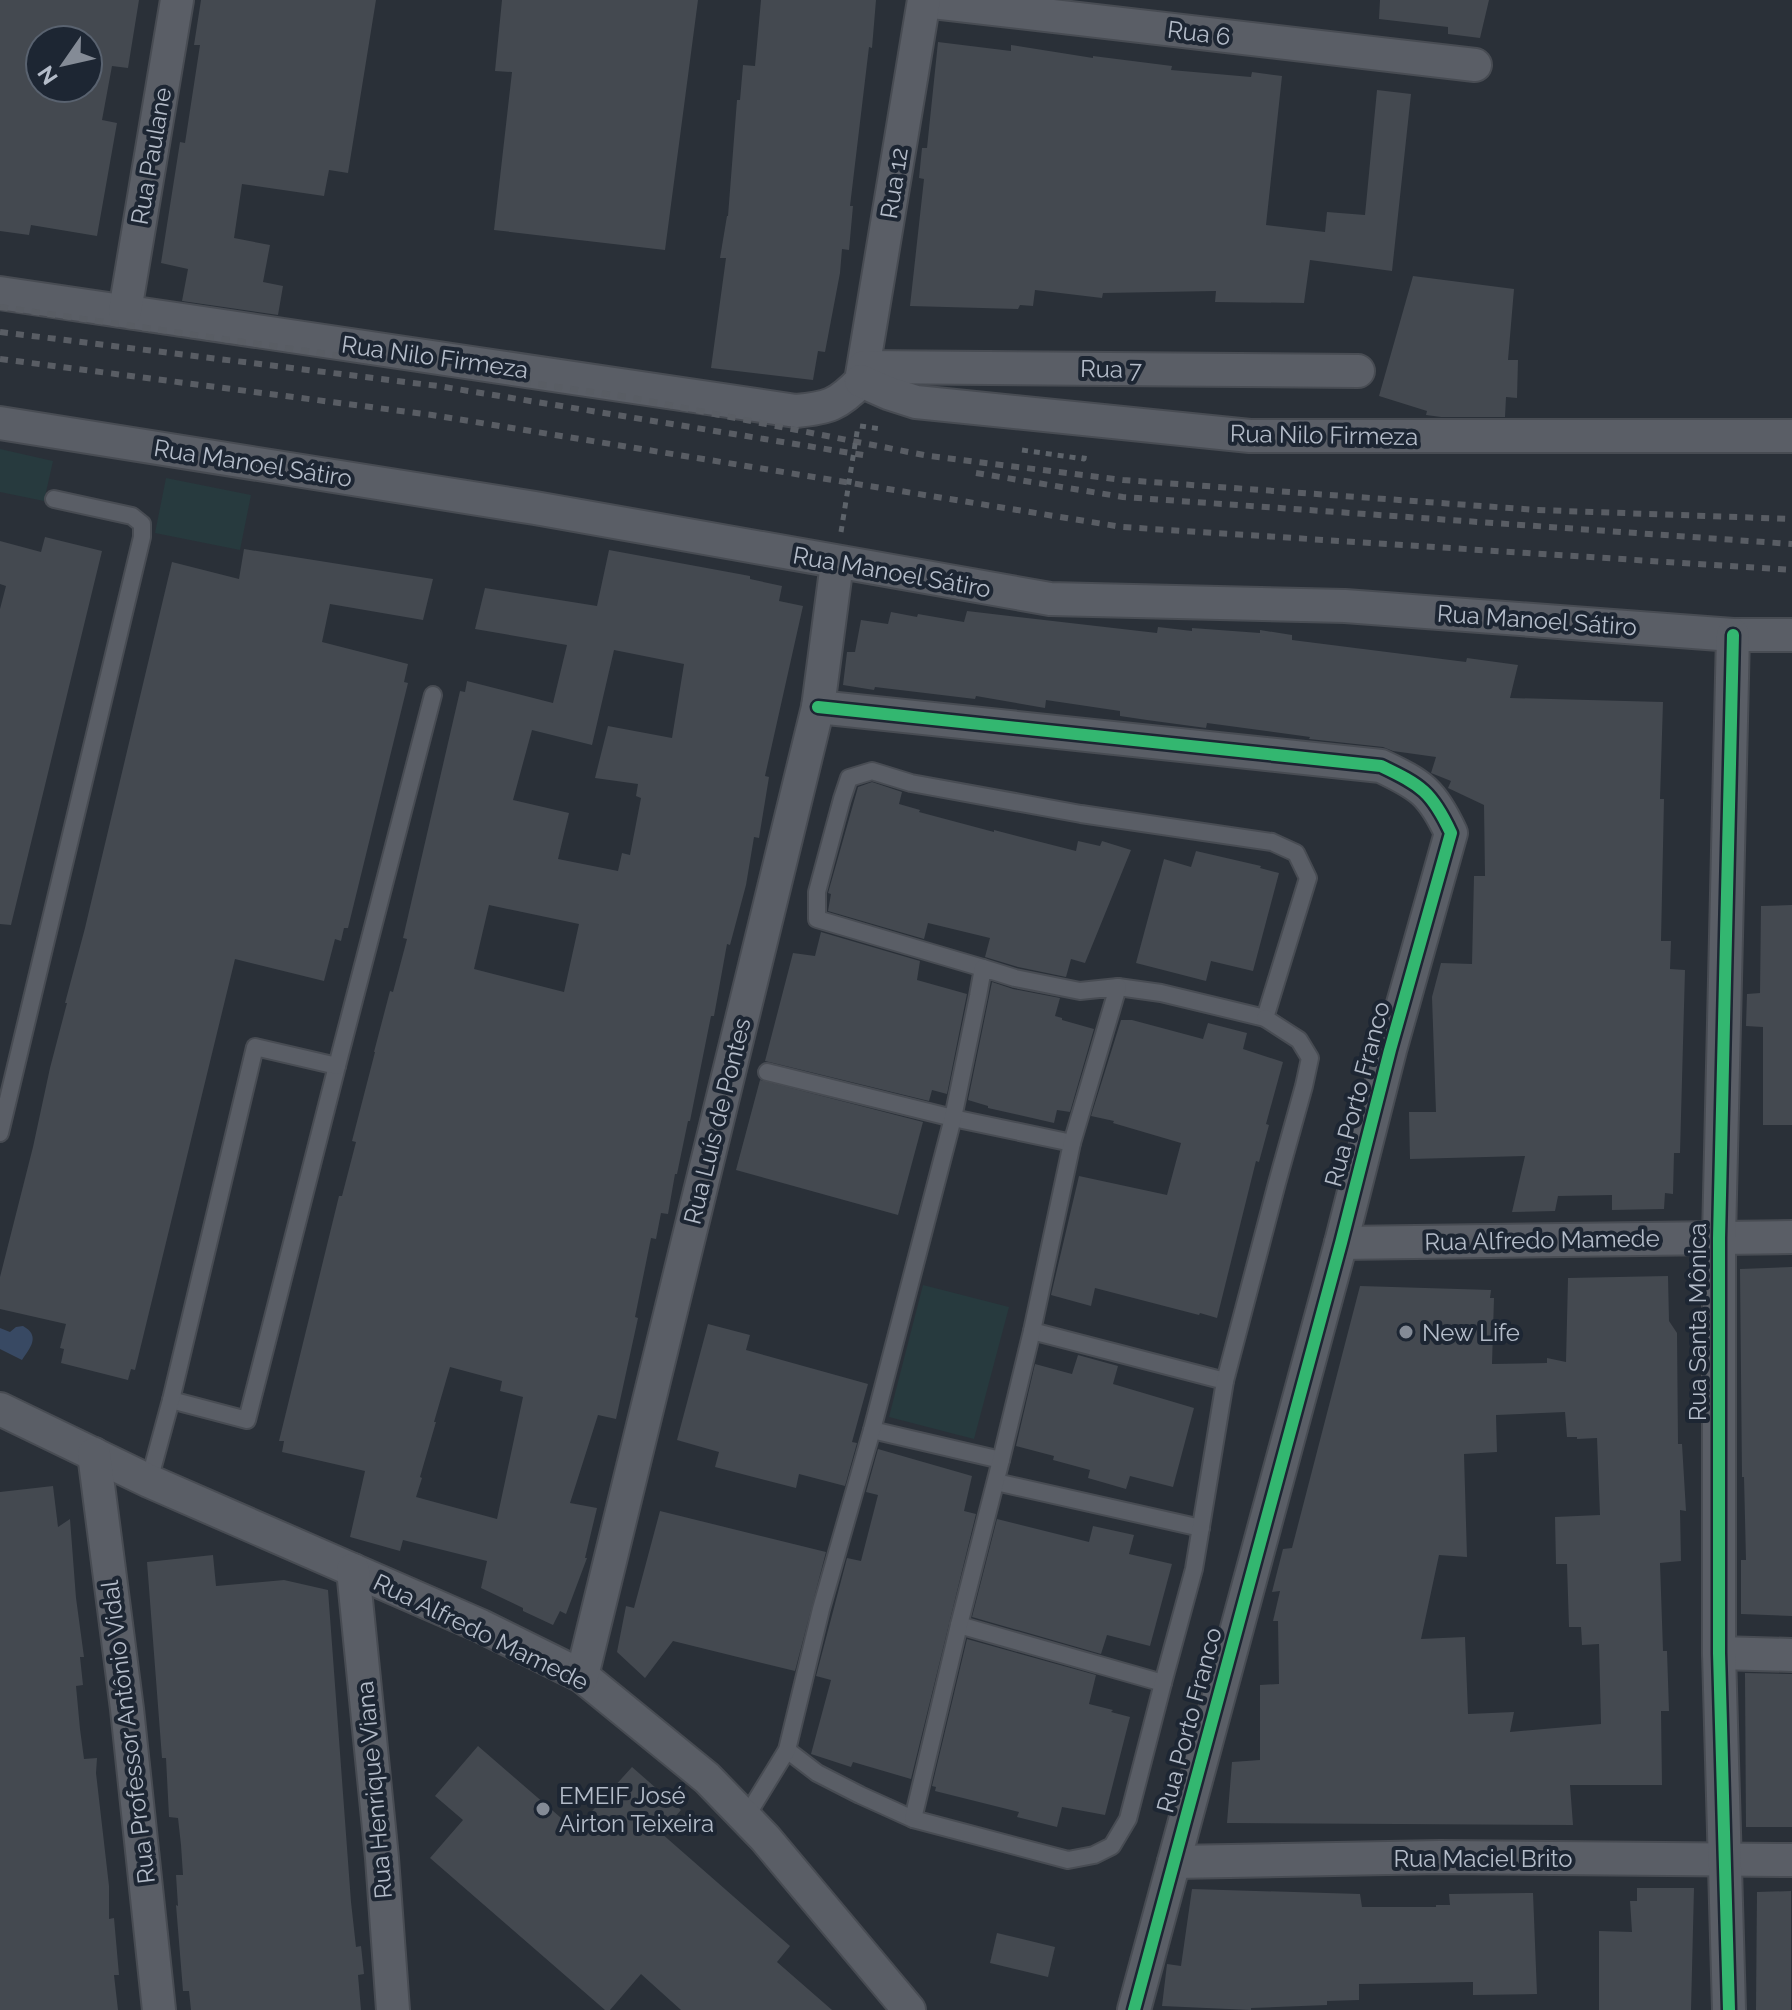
<svg xmlns="http://www.w3.org/2000/svg" width="1792" height="2010" font-family="Raleway,sans-serif">
	<rect width="100%" height="100%" fill="#2a3038"/>
	<!-- green -->
	<g fill="#273a3e">
		<polygon points="0,449 53,461 44,501 0,492"/>
		<polygon points="166,478 251,495 240,550 155,533"/>
		<polygon points="923,1285 1009,1307 974,1439 889,1417"/>
	</g>
	<!-- water -->
	<path fill="#384963" d="M 23,1326 C 41,1336 30,1348 22,1360 L 0,1349 L 0,1328 L 10,1332 L 16,1327 Z"/>
	<!-- building -->
	<g fill="#444950" fill-rule="evenodd">
		<path d="M 0,0 L 139,0 L 128,68 L 112,66 L 102,120 L 117,123 L 97,236 L 31,225 L 29,235 L 0,231 ZM 40,40 L 88,40 L 88,88 L 40,88 Z"/>
		<polygon points="201,0 376,0 348,173 329,170 324,196 242,184 234,238 270,245 263,282 283,286 278,315 182,301 188,269 161,263 180,142 185,143 200,45 194,45"/>
		<polygon points="502,0 698,0 665,250 494,230 512,72 495,71"/>
		<polygon points="761,0 876,0 872,48 869,47 850,206 853,206 849,250 842,249 840,273 825,352 818,351 813,380 711,368 726,258 720,258 727,216 728,216 737,100 740,100 743,65 755,66"/>
		<polygon points="1380,0 1489,0 1480,38 1448,34 1448,27 1379,19"/>
		<polygon points="938,42 1011,51 1011,45 1093,58 1093,56 1172,66 1171,70 1251,77 1252,72 1282,76 1266,225 1325,232 1327,212 1365,215 1377,90 1411,94 1392,271 1310,260 1304,303 1215,302 1216,291 1103,293 1102,298 1035,290 1033,306 1020,305 1018,309 910,306 924,179 919,178 922,148 927,148"/>
		<polygon points="1413,276 1514,289 1508,360 1518,360 1517,398 1506,397 1505,417 1441,417 1426,415 1427,411 1379,396"/>
		<polygon points="45,537 102,551 11,925 0,924 0,609 6,586 0,584 0,541 41,552"/>
		<polygon points="244,549 433,579 423,620 330,604 322,642 408,664 404,682 408,683 348,928 344,928 341,941 335,939 324,981 235,959 135,1370 131,1369 128,1380 61,1363 64,1349 60,1348 66,1324 0,1309 0,1277 33,1147 50,1068 67,1003 65,1003 85,928 172,562 239,579"/>
		<path d="M 609,550 L 750,576 L 750,579 L 782,586 L 779,601 L 803,606 L 765,776 L 769,777 L 759,838 L 754,837 L 746,885 L 730,945 L 727,944 L 714,1016 L 711,1016 L 690,1121 L 688,1121 L 677,1174 L 675,1174 L 668,1214 L 661,1213 L 656,1239 L 651,1238 L 635,1317 L 638,1318 L 616,1419 L 598,1415 L 570,1503 L 597,1508 L 585,1558 L 587,1558 L 566,1614 L 560,1611 L 553,1625 L 523,1611 L 523,1608 L 481,1588 L 487,1561 L 403,1540 L 400,1551 L 350,1537 L 365,1471 L 282,1452 L 284,1441 L 279,1441 L 339,1196 L 342,1196 L 356,1142 L 352,1141 L 375,1052 L 374,1052 L 390,991 L 393,992 L 407,939 L 403,938 L 460,691 L 465,692 L 467,681 L 553,703 L 567,645 L 475,629 L 485,588 L 597,606 ZM 614,650 L 684,664 L 672,738 L 608,726 L 595,778 L 638,784 L 636,796 L 641,798 L 630,855 L 622,853 L 618,871 L 558,859 L 569,813 L 513,800 L 532,730 L 592,745 ZM 489,905 L 579,924 L 564,992 L 474,969 ZM 450,1367 L 502,1381 L 500,1391 L 523,1397 L 497,1519 L 416,1497 L 422,1478 L 420,1477 L 436,1422 L 434,1422 Z"/>
		<polygon points="967,611 1157,633 1158,627 1192,631 1192,628 1260,633 1260,630 1292,635 1292,640 1466,662 1467,658 1518,665 1510,698 1663,702 1660,799 1664,799 1661,941 1671,941 1670,969 1685,970 1680,1153 1674,1153 1673,1194 1665,1193 1664,1209 1612,1210 1612,1195 1558,1196 1555,1211 1512,1212 1525,1156 1410,1159 1409,1112 1436,1112 1432,997 1441,963 1472,964 1474,876 1485,876 1484,805 1448,788 1451,781 1431,773 1436,757 1393,751 1383,747 1309,739 1310,737 1207,723 1206,728 1147,720 1120,716 1120,711 1046,700 1045,708 976,696 975,699 875,687 874,690 843,685 847,652 855,652 861,620 888,624 891,612 917,617 918,614 964,622"/>
		<polygon points="872,782 902,792 899,804 920,810 919,812 994,832 994,830 1076,851 1078,841 1100,846 1102,841 1131,850 1085,963 1071,959 1066,977 1018,967 985,957 990,938 928,923 924,939 828,911 831,894 828,893 858,787"/>
		<polygon points="1196,851 1261,866 1260,868 1279,873 1253,971 1211,961 1206,981 1136,963 1164,859 1191,867"/>
		<polygon points="1792,905 1792,1125 1763,1125 1763,1027 1746,1026 1747,994 1760,993 1761,906"/>
		<polygon points="821,932 920,961 917,980 967,994 947,1094 932,1090 929,1101 765,1061 793,953 815,956"/>
		<polygon points="992,982 1013,989 1060,998 1055,1016 1062,1018 1062,1020 1094,1029 1070,1112 1057,1110 1054,1123 988,1108 988,1106 968,1100"/>
		<polygon points="1121,1020 1132,1020 1203,1039 1208,1023 1247,1033 1243,1049 1283,1062 1266,1124 1269,1125 1259,1162 1256,1161 1217,1318 1200,1313 1199,1315 1095,1288 1091,1306 1051,1295 1079,1176 1167,1195 1181,1143 1113,1123 1114,1121 1091,1116"/>
		<polygon points="760,1080 923,1122 898,1215 736,1170"/>
		<polygon points="1792,1267 1792,1616 1741,1614 1741,1560 1746,1560 1744,1477 1742,1477 1740,1269"/>
		<path d="M 1668,1276 L 1669,1321 L 1677,1333 L 1678,1444 L 1682,1444 L 1686,1511 L 1680,1510 L 1681,1561 L 1660,1563 L 1663,1651 L 1667,1651 L 1669,1711 L 1661,1711 L 1662,1785 L 1570,1785 L 1573,1825 L 1227,1823 L 1232,1762 L 1260,1760 L 1260,1685 L 1279,1684 L 1278,1621 L 1273,1621 L 1280,1591 L 1272,1592 L 1283,1549 L 1292,1548 L 1360,1286 L 1491,1290 L 1490,1298 L 1494,1298 L 1492,1364 L 1547,1363 L 1547,1358 L 1566,1362 L 1568,1278 ZM 1565,1412 L 1567,1437 L 1577,1437 L 1577,1439 L 1597,1438 L 1600,1515 L 1555,1517 L 1556,1564 L 1567,1564 L 1569,1627 L 1581,1627 L 1582,1645 L 1599,1644 L 1601,1724 L 1510,1732 L 1514,1712 L 1468,1714 L 1465,1637 L 1421,1639 L 1439,1555 L 1467,1557 L 1464,1454 L 1497,1452 L 1496,1415 Z"/>
		<polygon points="708,1324 750,1335 746,1350 868,1384 852,1442 857,1443 845,1486 799,1474 796,1488 715,1467 719,1452 677,1440"/>
		<polygon points="1078,1355 1118,1366 1113,1384 1194,1408 1173,1487 1130,1476 1126,1489 1088,1478 1090,1470 1053,1460 1054,1456 1016,1446 1035,1364 1072,1374"/>
		<polygon points="878,1449 972,1476 964,1511 976,1514 911,1779 853,1762 851,1767 811,1754 831,1680 816,1676 847,1558 861,1561 878,1495 866,1492"/>
		<polygon points="53,1486 58,1527 70,1519 76,1598 84,1657 80,1657 83,1685 76,1686 80,1729 84,1759 97,1758 96,1773 109,1886 109,1919 114,1918 119,1975 114,1975 118,2010 0,2010 0,1492"/>
		<polygon points="660,1511 826,1552 795,1671 673,1641 645,1678 617,1652 626,1606 634,1608"/>
		<polygon points="997,1519 1089,1542 1093,1526 1134,1535 1129,1554 1172,1564 1150,1646 1107,1635 1101,1654 972,1617"/>
		<polygon points="213,1555 216,1586 284,1580 328,1590 351,1902 356,1947 361,1946 364,1974 358,1975 361,2010 191,2010 189,1991 183,1991 176,1905 178,1906 176,1875 183,1875 181,1845 178,1818 169,1817 166,1758 162,1758 160,1732 147,1562"/>
		<polygon points="967,1639 1096,1675 1089,1704 1113,1710 1111,1712 1130,1717 1105,1815 1062,1807 1057,1827 1017,1817 1019,1812 935,1791 936,1787 932,1786"/>
		<polygon points="1745,1673 1792,1674 1792,1827 1746,1827"/>
		<polygon points="478,1746 575,1830 632,1767 681,1810 661,1833 790,1946 777,1962 832,2010 681,2010 641,1974 610,2010 605,2010 430,1858 463,1820 435,1796"/>
		<polygon points="1637,1888 1694,1888 1691,2010 1599,2010 1599,1931 1632,1932 1630,1901 1637,1901"/>
		<polygon points="1192,1889 1360,1894 1362,1907 1436,1907 1436,1905 1450,1905 1449,1894 1533,1893 1537,1994 1473,1995 1473,1982 1359,1984 1359,2000 1327,2001 1327,2005 1251,2008 1251,2010 1162,2006 1167,1964 1181,1966"/>
		<polygon points="1791,1891 1791,2010 1756,2010 1757,1892"/>
		<polygon points="997,1933 1055,1947 1048,1977 990,1963"/>
	</g>
	<g fill="none" stroke-linecap="round" stroke-linejoin="round">
		<defs>
			<g id="service">
				<polyline points="983,968 817,919 817,892 842,799 849,778 872,771 911,783 1081,814 1272,842 1296,853 1308,878 1265,1018 1161,993 1118,987"/>
				<polyline points="767,1072 953,1118 1072,1143"/>
				<polyline points="0,1133 142,537 142,524 132,516 54,499"/>
				<polyline points="1032,1331 1225,1381"/>
				<polyline points="171,1400 247,1420 337,1066"/>
				<polyline points="872,1430 1001,1460"/>
				<polyline points="149,1481 171,1400 255,1047 337,1066 433,695"/>
				<polyline points="996,1482 1201,1528"/>
				<polyline points="959,1625 1163,1683"/>
				<polyline points="787,1750 817,1773 860,1795 913,1819"/>
				<polyline points="746,1817 787,1750 821,1609 872,1430 953,1118 978,996 983,968 1015,978 1080,991 1118,987 1072,1143 1032,1331 1001,1460 959,1625 913,1819 1068,1860 1094,1855 1112,1846 1128,1819 1163,1683 1194,1569 1225,1381 1277,1183 1304,1086 1310,1058 1299,1040 1265,1018"/>
			</g>
			<g id="minor">
				<polyline points="924,1 1475,65"/>
				<path d="M 0,293 L 796,411 C 828,408 838,405 861,381 L 924,0"/>
				<polyline points="125,311 177,0"/>
				<polyline points="864,367 1358,371"/>
				<polyline points="861,381 888,393 916,402 1250,436 1792,436"/>
				<polyline points="0,423 535,508 1050,599 1345,606 1733,635 1792,635"/>
				<path d="M 818,707 L 1381,766 C 1421,785 1432,792 1451,833 L 1390,1050 L 1341,1243 L 1134,2010"/>
				<polyline points="1341,1243 1792,1237"/>
				<polyline points="0,1409 149,1481 481,1626 582,1676 707,1778 765,1838 909,2010"/>
				<polyline points="94,1454 127,1709 159,2010"/>
				<polyline points="353,1570 382,1858 393,2010"/>
				<polyline points="1719,1653 1792,1655"/>
				<polyline points="582,1676 818,707 837,563"/>
				<polyline points="1174,1862 1440,1857 1792,1860"/>
				<polyline points="1729,2010 1719,1653 1719,1238 1733,635"/>
			</g>
		</defs>
		<!-- service casing -->
		<use href="#service" stroke="#484c53" stroke-width="20"/>
		<!-- minor casing -->
		<use href="#minor" stroke="#484c53" stroke-width="36"/>
		<!-- path -->
		<g stroke="#5d636a" stroke-width="5" stroke-dasharray="6 6" stroke-linecap="butt">
			<polyline points="860,426 882,429"/>
			<polyline points="1022,450 1084,459 1085,452"/>
		</g>
		<!-- service -->
		<use href="#service" stroke="#5a5e66" stroke-width="16"/>
		<!-- minor -->
		<use href="#minor" stroke="#5a5e66" stroke-width="32"/>
		<!-- rail -->
		<g stroke="#595d64" stroke-width="6" stroke-dasharray="8 8" stroke-linecap="butt">
			<polyline points="0,307 628,397 929,456 1123,480 1537,510 1792,519"/>
			<polyline points="0,332 438,386 869,456"/>
			<polyline points="0,359 432,415 1122,527 1792,570"/>
			<polyline points="976,473 1123,497 1792,544"/>
		</g>
		<!-- path-bridge -->
		<polyline stroke="#5d636a" stroke-width="5" stroke-dasharray="6 6" stroke-linecap="butt" points="841,532 858,426"/>
		<defs>
			<g id="cycleway">
				<path d="M 818,707 L 1381,766 C 1421,785 1432,792 1451,833 L 1390,1050 L 1341,1243 L 1134,2010"/>
				<polyline points="1729,2010 1719,1653 1719,1238 1733,635"/>
			</g>
		</defs>
		<!-- cycleway casing -->
		<use href="#cycleway" stroke="#1d2633" stroke-width="17"/>
		<!-- cycleway -->
		<use href="#cycleway" stroke="#33b770" stroke-width="12"/>
	</g>
	<!-- markers -->
	<g fill="#848b96" stroke="#1d2633" stroke-width="3">
		<circle cx="1406" cy="1332" r="8"/>
		<circle cx="543" cy="1809" r="8"/>
	</g>
	<g text-anchor="middle" dominant-baseline="central" stroke-width="8" stroke-linejoin="round" paint-order="stroke">
		<!-- street labels -->
		<g font-size="24" fill="#b4bcc9" stroke="#1d2633">
			<text transform="translate(1199 33) rotate(7)">Rua 6</text>
			<text transform="translate(151 156) rotate(-80)">Rua Paulane</text>
			<text transform="translate(894 183) rotate(-81)">Rua 12</text>
			<text transform="translate(435 357) rotate(8)">Rua Nilo Firmeza</text>
			<text transform="translate(1111 369) rotate(1)">Rua 7</text>
			<text transform="translate(1324 435) rotate(1)">Rua Nilo Firmeza</text>
			<text transform="translate(253 463) rotate(9)">Rua Manoel Sátiro</text>
			<text transform="translate(892 572) rotate(10)">Rua Manoel Sátiro</text>
			<text transform="translate(1537 620) rotate(4)">Rua Manoel Sátiro</text>
			<text transform="translate(1357 1094) rotate(-75)">Rua Porto Franco</text>
			<text transform="translate(717 1121) rotate(-76)">Rua Luís de Pontes</text>
			<text transform="translate(1542 1240) rotate(-1)">Rua Alfredo Mamede</text>
			<text transform="translate(1697 1322) rotate(-90)">Rua Santa Mônica</text>
			<text transform="translate(481 1632) rotate(26)">Rua Alfredo Mamede</text>
			<text transform="translate(1189 1720) rotate(-75)">Rua Porto Franco</text>
			<text transform="translate(128 1732) rotate(-97)">Rua Professor Antônio Vidal</text>
			<text transform="translate(374 1790) rotate(-95)">Rua Henrique Viana</text>
			<text x="1483" y="1858">Rua Maciel Brito</text>
		</g>
		<!-- poi labels -->
		<g font-size="24" fill="#b4bcc9" stroke="#1d2633" text-anchor="start">
			<text x="1422" y="1332">New Life</text>
			<text x="559" y="1795">EMEIF José<tspan x="559" dy="28">Airton Teixeira</tspan></text>
		</g>
	</g>
	<!-- north arrow -->
	<g transform="translate(64 64) rotate(236)"><circle r="38" fill="#1d2633" stroke="#59626f" stroke-width="2"/>
	<path d="M0-6L14 30L0 20L-14 30Z" fill="#848b96"/>
	<text y="-12" font-size="22" font-weight="bold" text-anchor="middle" fill="#b4bcc9">N</text>
	</g>
</svg>
